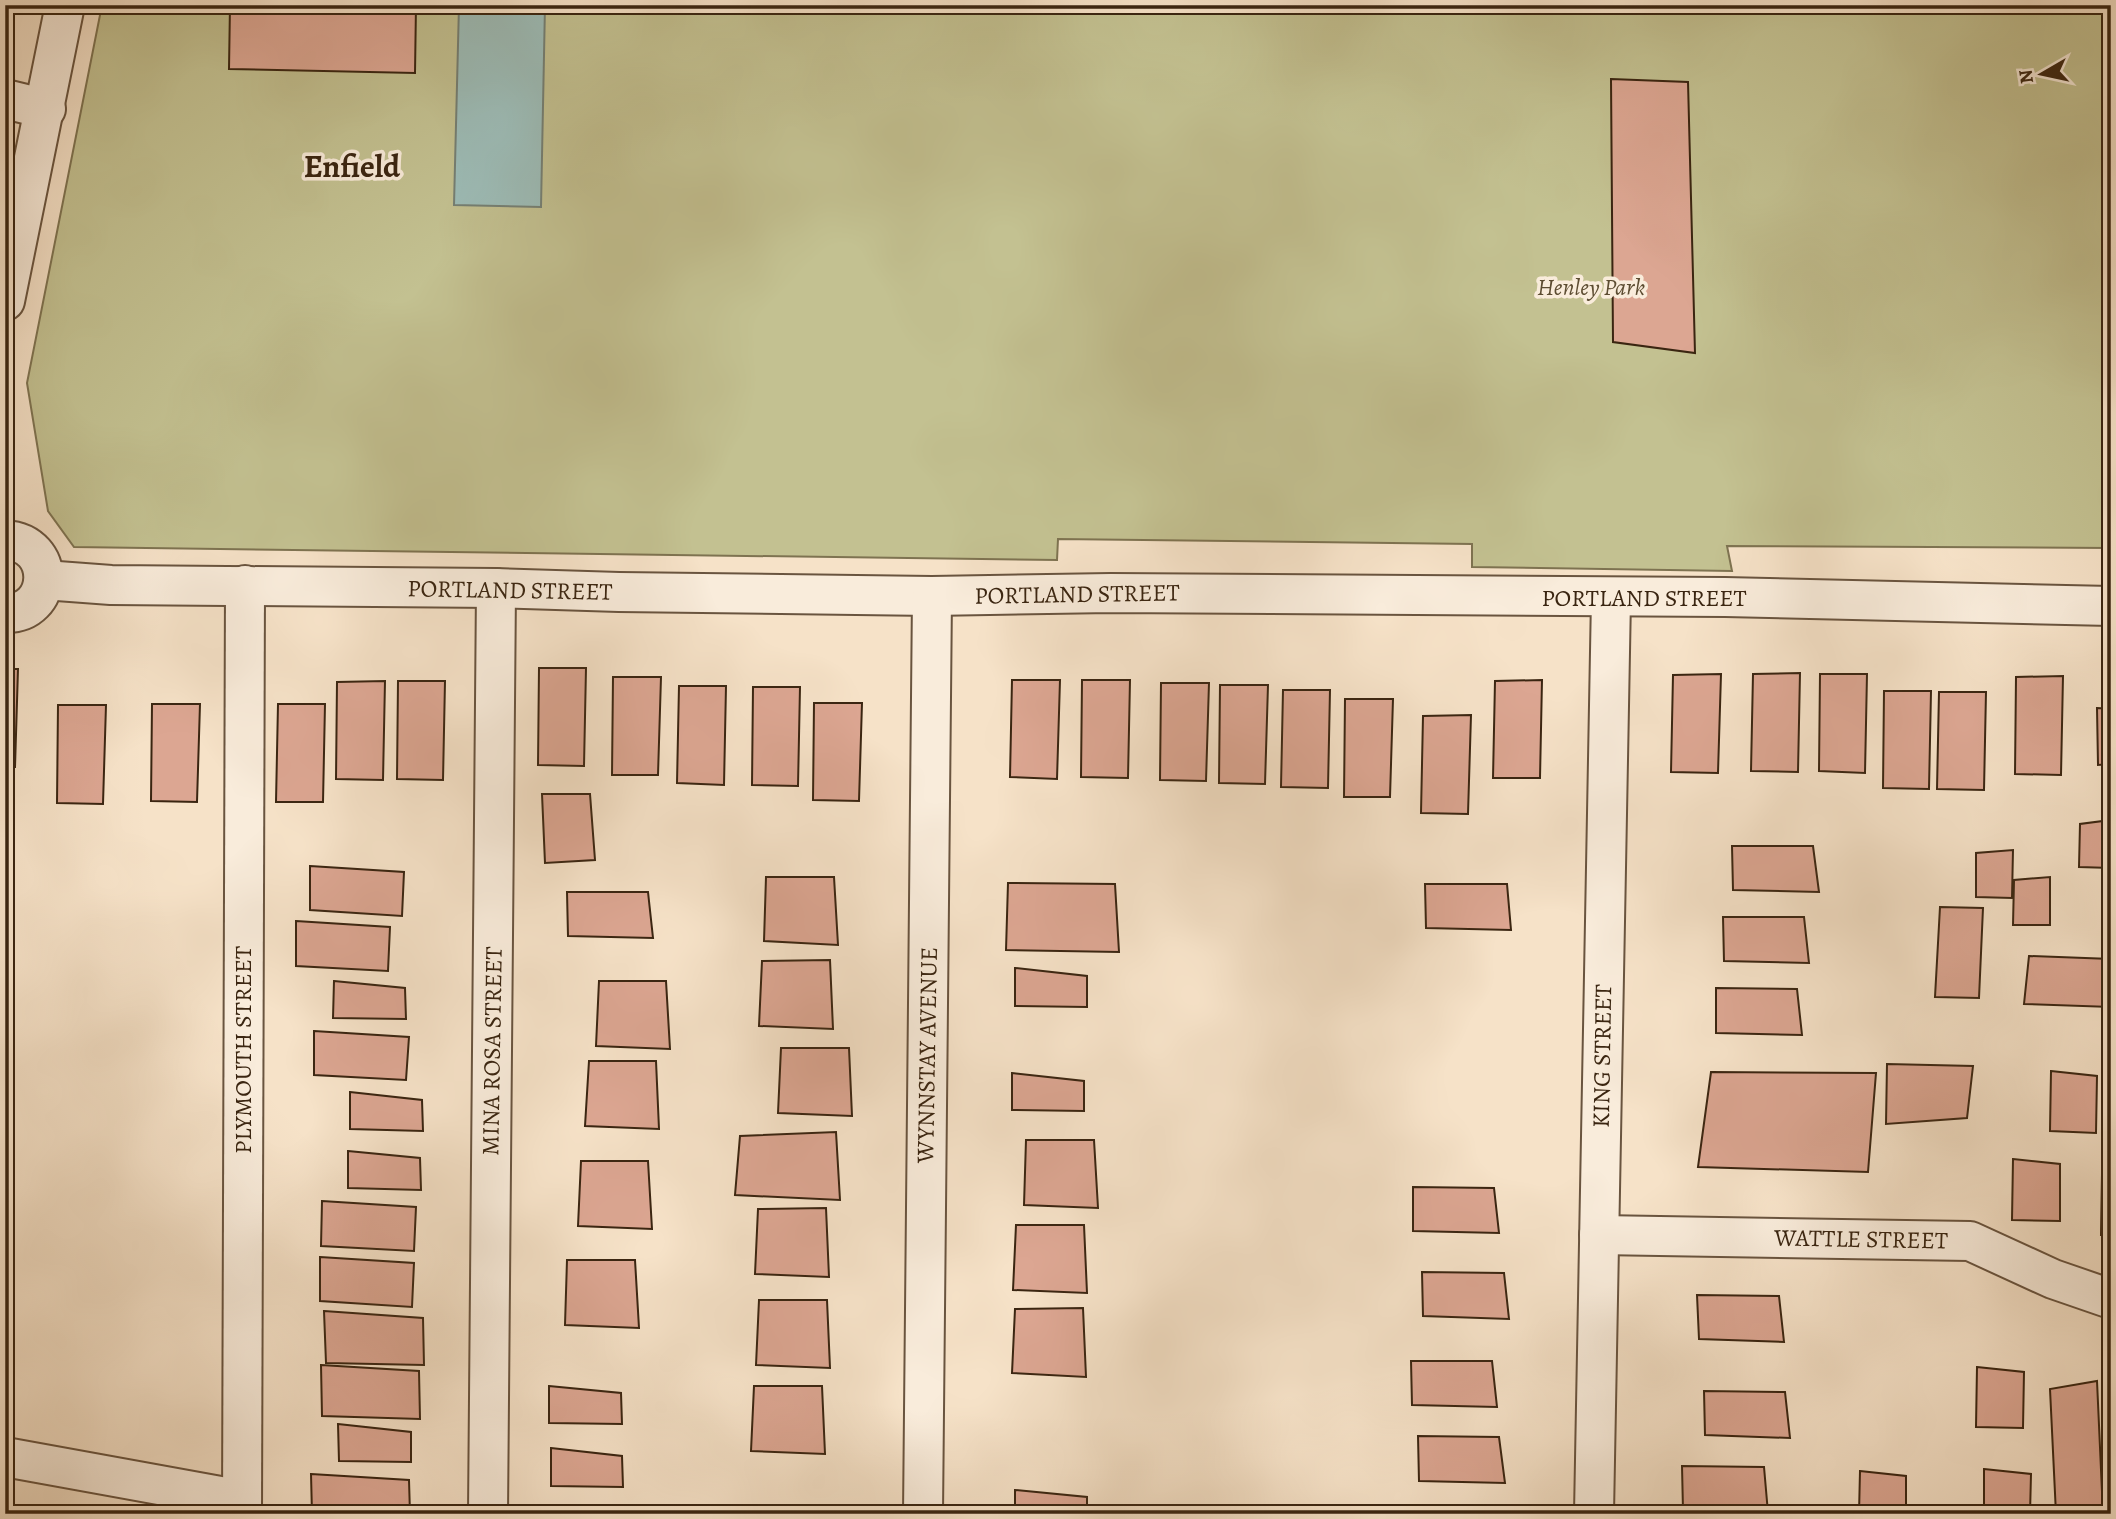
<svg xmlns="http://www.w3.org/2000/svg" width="2116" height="1519" font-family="Alegreya,serif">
	<rect width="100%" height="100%" fill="#f6e2c8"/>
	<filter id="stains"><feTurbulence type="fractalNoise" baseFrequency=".00286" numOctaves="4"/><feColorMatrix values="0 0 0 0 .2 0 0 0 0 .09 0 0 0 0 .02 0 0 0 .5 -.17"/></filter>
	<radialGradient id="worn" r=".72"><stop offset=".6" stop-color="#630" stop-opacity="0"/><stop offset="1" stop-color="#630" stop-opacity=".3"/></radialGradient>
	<!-- green -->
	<polygon fill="#c3c191" stroke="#7e7351" stroke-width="2" points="102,5 2111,5 2111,548 1727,546 1732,571 1472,567 1472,544 1058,539 1057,560 74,547 48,511 27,383"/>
	<!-- water -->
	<polygon fill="#9dbdb8" stroke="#758075" stroke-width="2" points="459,5 545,5 541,207 454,205"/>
	<!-- building -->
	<g fill="#dca692" stroke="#3a2511" stroke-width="2">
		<polygon points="230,5 416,5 415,73 229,69"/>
		<polygon points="1611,79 1688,82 1695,353 1613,342"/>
		<polygon points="539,668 586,668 584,766 538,765"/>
		<polygon points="5,669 18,669 15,767 5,767"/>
		<polygon points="1800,673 1798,772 1751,771 1753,674"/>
		<polygon points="1721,674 1718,773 1671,772 1673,675"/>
		<polygon points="1820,674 1867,674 1865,773 1819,771"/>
		<polygon points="2063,676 2061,775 2015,774 2016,677"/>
		<polygon points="613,677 661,677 658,775 612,775"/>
		<polygon points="1012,680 1060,680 1057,779 1010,777"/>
		<polygon points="1082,680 1130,680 1128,778 1081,777"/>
		<polygon points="1542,680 1540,778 1493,778 1495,681"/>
		<polygon points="385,681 383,780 336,779 337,682"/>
		<polygon points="398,681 445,681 443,780 397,779"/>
		<polygon points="1161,683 1209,683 1206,781 1160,780"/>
		<polygon points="1220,685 1268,685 1265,784 1219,783"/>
		<polygon points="679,686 726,686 724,785 677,783"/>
		<polygon points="753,687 800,687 798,786 752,785"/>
		<polygon points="1283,690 1330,690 1328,788 1281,787"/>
		<polygon points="1884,691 1931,691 1929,789 1883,788"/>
		<polygon points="1939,692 1986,692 1984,790 1937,789"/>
		<polygon points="1345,699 1393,699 1390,797 1344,797"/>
		<polygon points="814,703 862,703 859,801 813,800"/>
		<polygon points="152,704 200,704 197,802 151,801"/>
		<polygon points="278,704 325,704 323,802 276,802"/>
		<polygon points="58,705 106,705 103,804 57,803"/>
		<polygon points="2097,708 2111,709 2111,764 2098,765"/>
		<polygon points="1471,715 1468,814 1421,813 1423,716"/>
		<polygon points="542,794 590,794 595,860 545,863"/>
		<polygon points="2111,820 2111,868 2079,867 2080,824"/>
		<polygon points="1732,846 1813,846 1819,892 1733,890"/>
		<polygon points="2013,850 2012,898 1976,897 1976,853"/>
		<polygon points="310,866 404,872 402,916 310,910"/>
		<polygon points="766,877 834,877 838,945 764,941"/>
		<polygon points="2050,877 2050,925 2013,925 2014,880"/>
		<polygon points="1008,883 1115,884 1119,952 1006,950"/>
		<polygon points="1425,884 1507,884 1511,930 1426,928"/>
		<polygon points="567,892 648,892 653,938 568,936"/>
		<polygon points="1940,907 1983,908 1979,998 1935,997"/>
		<polygon points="1723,917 1804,917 1809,963 1724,961"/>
		<polygon points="296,921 390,927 388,971 296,966"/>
		<polygon points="2029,956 2111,959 2111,1007 2024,1004"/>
		<polygon points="830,960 833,1029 759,1026 762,961"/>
		<polygon points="1015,968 1087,976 1087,1007 1015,1006"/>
		<polygon points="334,981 405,988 406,1019 333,1018"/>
		<polygon points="599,981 666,981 670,1049 596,1046"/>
		<polygon points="1716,988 1797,989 1802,1035 1716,1033"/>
		<polygon points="314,1031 409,1037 406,1080 314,1075"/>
		<polygon points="781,1048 849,1048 852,1116 778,1113"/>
		<polygon points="589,1061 656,1061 659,1129 585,1126"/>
		<polygon points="1887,1064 1973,1066 1967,1118 1886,1124"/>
		<polygon points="2051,1071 2097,1076 2096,1133 2050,1131"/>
		<polygon points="1711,1072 1876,1073 1868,1172 1698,1167"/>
		<polygon points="1012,1073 1084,1081 1084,1111 1012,1110"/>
		<polygon points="350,1092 422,1100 423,1131 350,1129"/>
		<polygon points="836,1132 840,1200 735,1195 740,1136"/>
		<polygon points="1026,1140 1094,1140 1098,1208 1024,1205"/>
		<polygon points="348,1151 420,1158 421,1190 348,1188"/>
		<polygon points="2013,1159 2060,1164 2060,1221 2012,1220"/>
		<polygon points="581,1161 648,1161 652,1229 578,1226"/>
		<polygon points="2102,1174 2111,1175 2111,1235 2101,1235"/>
		<polygon points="1413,1187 1494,1188 1499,1233 1413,1231"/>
		<polygon points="322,1201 416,1207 414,1251 321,1246"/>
		<polygon points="826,1208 829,1277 755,1274 758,1209"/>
		<polygon points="1016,1225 1084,1225 1087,1293 1013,1290"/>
		<polygon points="320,1257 414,1263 412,1307 320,1301"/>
		<polygon points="567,1260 635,1260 639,1328 565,1325"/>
		<polygon points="1422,1272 1504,1273 1509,1319 1423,1316"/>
		<polygon points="1697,1295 1779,1296 1784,1342 1699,1339"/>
		<polygon points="759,1300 827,1300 830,1368 756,1365"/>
		<polygon points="1083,1308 1086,1377 1012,1373 1015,1309"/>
		<polygon points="324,1311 423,1318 424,1365 326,1363"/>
		<polygon points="1411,1361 1492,1361 1497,1407 1412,1405"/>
		<polygon points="321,1365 419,1371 420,1419 322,1416"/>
		<polygon points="1977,1367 2024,1372 2023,1428 1976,1427"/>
		<polygon points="2097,1381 2103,1514 2056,1514 2050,1389"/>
		<polygon points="549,1386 621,1393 622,1424 549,1423"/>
		<polygon points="754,1386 822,1386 825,1454 751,1451"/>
		<polygon points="1704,1391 1785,1392 1790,1438 1705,1435"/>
		<polygon points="338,1424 411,1432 411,1462 339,1461"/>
		<polygon points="1418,1436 1499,1437 1505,1483 1419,1481"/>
		<polygon points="551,1448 622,1456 623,1487 551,1486"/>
		<polygon points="1682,1466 1764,1467 1768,1513 1683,1510"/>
		<polygon points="1984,1469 2031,1474 2030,1514 1984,1514"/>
		<polygon points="1860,1471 1906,1476 1906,1514 1859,1514"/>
		<polygon points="311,1474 409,1480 410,1514 312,1514"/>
		<polygon points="1015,1490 1087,1497 1087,1514 1015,1514"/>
	</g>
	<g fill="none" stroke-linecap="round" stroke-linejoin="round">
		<defs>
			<g id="street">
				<polyline points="5,99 46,109"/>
				<polyline points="5,301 65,5"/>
				<path d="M 5,540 C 58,543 54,615 5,613"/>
				<polyline points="44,580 111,585 496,588 619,592 932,596 1111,593 1725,597 2111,606"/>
				<polyline points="1599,1235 1970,1241 2053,1279 2111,1299"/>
				<polyline points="5,1457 242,1500"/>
				<polyline points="242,1514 245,585"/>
				<polyline points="488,1514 496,588"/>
				<polyline points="923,1514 932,596"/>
				<polyline points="1594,1514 1611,598"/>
			</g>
		</defs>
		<!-- street casing -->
		<use href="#street" stroke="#69543f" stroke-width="42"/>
		<!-- street -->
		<use href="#street" stroke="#f9ecdb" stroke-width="38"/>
	</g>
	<g text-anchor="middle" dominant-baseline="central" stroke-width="7" stroke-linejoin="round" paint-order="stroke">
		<!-- park labels -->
		<g font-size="24" font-style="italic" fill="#5c4c31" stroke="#f9ecdb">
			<text x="1591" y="287">Henley Park</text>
		</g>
		<!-- street labels -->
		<g font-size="24" fill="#3a2511" stroke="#f9ecdb">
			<text transform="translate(510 590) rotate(1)">PORTLAND STREET</text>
			<text transform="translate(1077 594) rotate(-1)">PORTLAND STREET</text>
			<text x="1644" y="598">PORTLAND STREET</text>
			<text transform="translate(243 1050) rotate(-90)">PLYMOUTH STREET</text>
			<text transform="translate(492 1051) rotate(-89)">MINA ROSA STREET</text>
			<text transform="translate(927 1055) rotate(-89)">WYNNSTAY AVENUE</text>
			<text transform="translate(1602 1056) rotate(-89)">KING STREET</text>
			<text transform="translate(1861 1239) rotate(1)">WATTLE STREET</text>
		</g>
		<!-- district labels -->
		<g font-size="32" font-weight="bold" fill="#3a2511" stroke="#f9ecdb">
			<text x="352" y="166">Enfield</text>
		</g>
	</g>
	<!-- margin -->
	<rect width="2116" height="1519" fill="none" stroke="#f6e2c8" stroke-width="28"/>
	<rect x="7" y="7" width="2102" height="1505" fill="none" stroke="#3a2511" stroke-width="3.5"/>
	<rect x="14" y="14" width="2088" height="1491" fill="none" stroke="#3a2511" stroke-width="2"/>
	<!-- north arrow -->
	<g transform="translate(2042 74) rotate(261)" stroke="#f9ecdb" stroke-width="5" paint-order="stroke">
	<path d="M0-5L12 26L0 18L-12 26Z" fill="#3a2511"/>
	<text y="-10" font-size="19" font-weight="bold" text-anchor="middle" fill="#3a2511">N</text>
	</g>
	<rect width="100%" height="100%" filter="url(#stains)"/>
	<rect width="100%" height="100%" fill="url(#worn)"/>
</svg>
